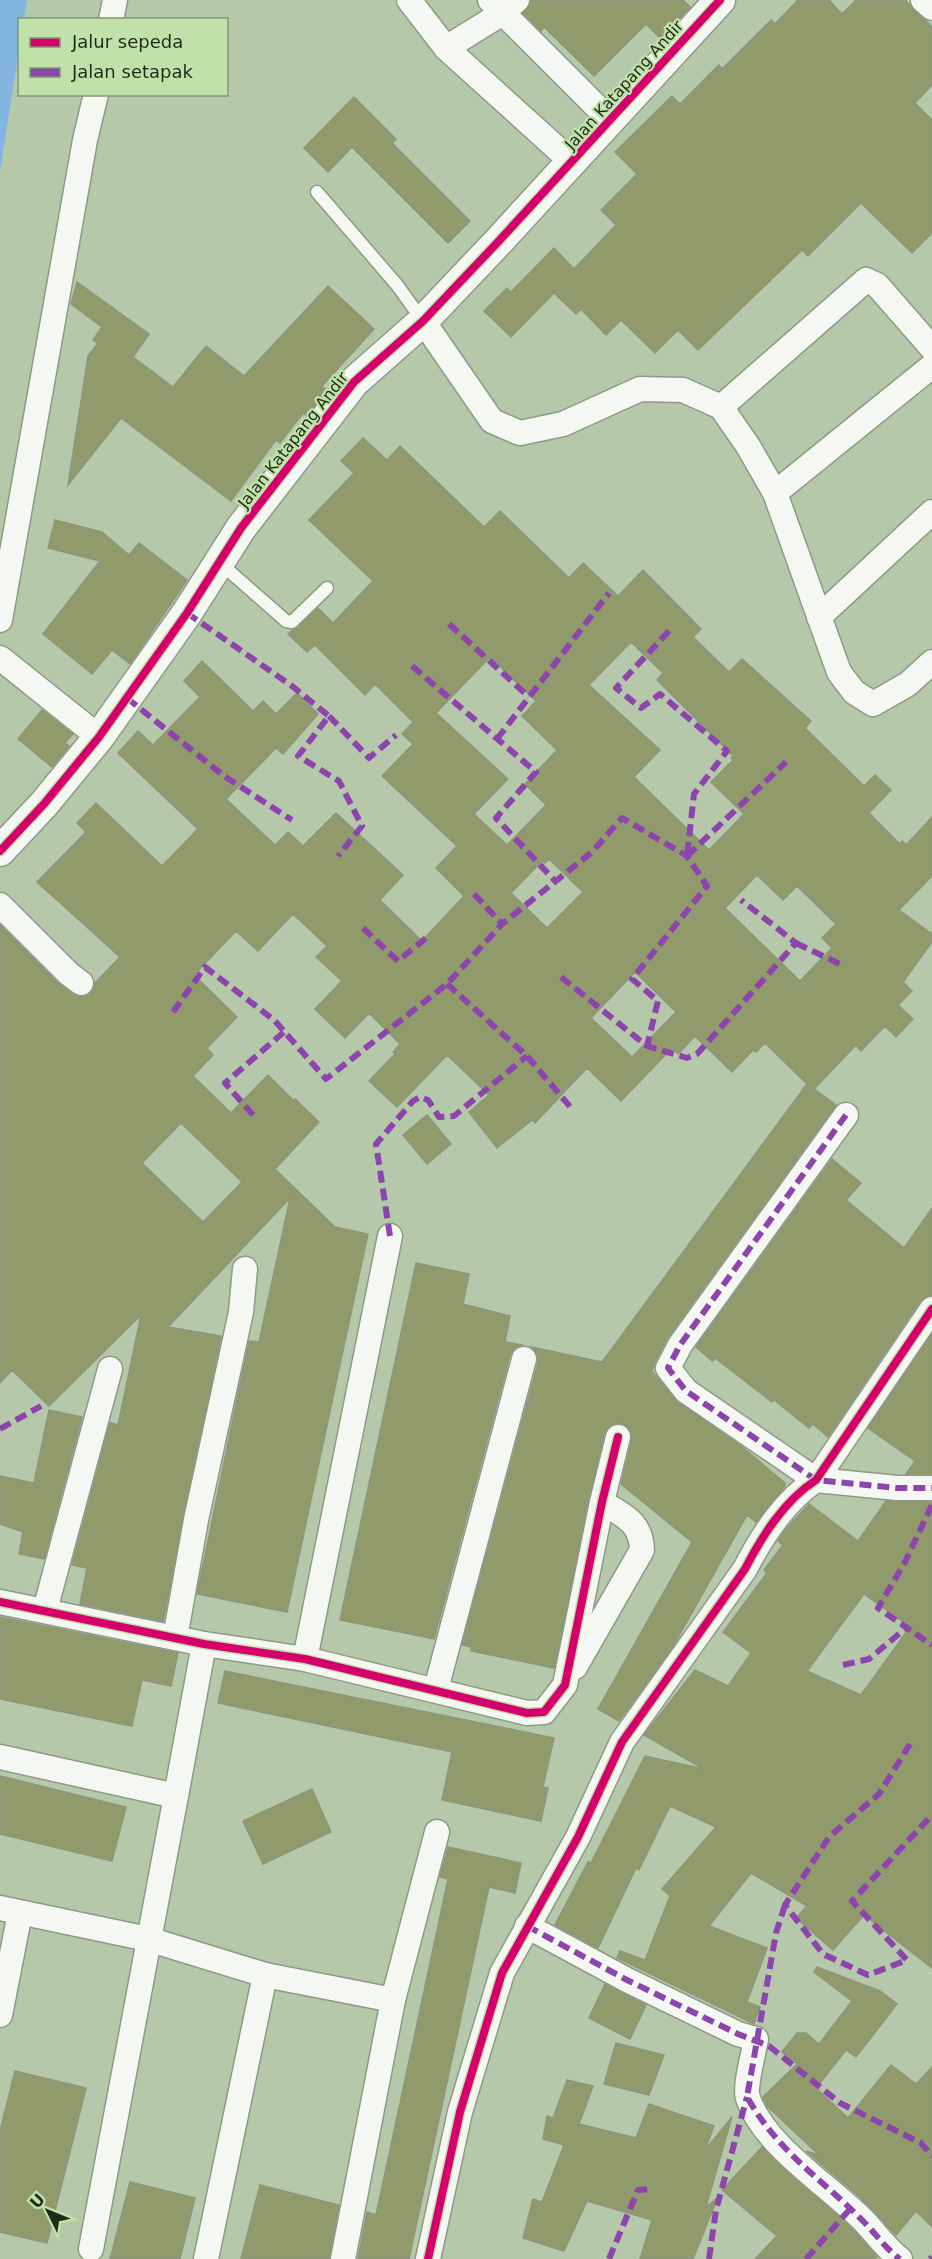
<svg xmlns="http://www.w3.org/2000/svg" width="932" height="2259" font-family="'DejaVu Sans',sans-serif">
	<rect width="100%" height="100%" fill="#b6c8aa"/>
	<!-- water -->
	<polygon fill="#83b5e1" points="0,0 27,0 24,19 20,20 19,49 0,172"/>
	<!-- building -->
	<g fill="#909a6b" stroke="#8d967d" stroke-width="1.5" fill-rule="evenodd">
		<polygon points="531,0 683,0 690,7 661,39 646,24 594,76 544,27 541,31 523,13"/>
		<polygon points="798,0 829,0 842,14 856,0 905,0 932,27 932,85 915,103 932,120 932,233 912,253 861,203 808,256 802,250 698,350 678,330 655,353 621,320 606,335 581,309 576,314 554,293 511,337 484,311 507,288 511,292 554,248 574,269 616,225 601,210 637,174 615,152 672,96 680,104 719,65 722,69 771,20 775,24"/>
		<polygon points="354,97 396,139 392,143 470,221 448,243 352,147 328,172 304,148"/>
		<polygon points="77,282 149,334 133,357 173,387 206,346 244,376 328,286 374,329 322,386 326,390 311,410 306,415 303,413 280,443 276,440 231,501 121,418 68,485 88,356 98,343 93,340 102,327 71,304"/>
		<path d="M 363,438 L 387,460 L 400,446 L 484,527 L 500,511 L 569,578 L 583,563 L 618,596 L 643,570 L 701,629 L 693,637 L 729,672 L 742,659 L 811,721 L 805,728 L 864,786 L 875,775 L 891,790 L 869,813 L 900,844 L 902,841 L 906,845 L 932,817 L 932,876 L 899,910 L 932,934 L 932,942 L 903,982 L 912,991 L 898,1005 L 913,1019 L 896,1037 L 885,1026 L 861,1051 L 856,1045 L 814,1089 L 836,1105 L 668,1337 L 655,1362 L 652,1371 L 675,1400 L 741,1446 L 785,1483 L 785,1486 L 756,1522 L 747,1515 L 672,1648 L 619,1721 L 598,1709 L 692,1542 L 621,1484 L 632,1440 L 631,1432 L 622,1423 L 614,1424 L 604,1434 L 554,1668 L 471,1651 L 471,1647 L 462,1645 L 538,1363 L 538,1355 L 531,1347 L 602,1362 L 807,1084 L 765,1043 L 756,1052 L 753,1050 L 732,1072 L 695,1036 L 678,1054 L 672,1048 L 621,1101 L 587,1068 L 535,1123 L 532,1120 L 497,1148 L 469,1112 L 489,1095 L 447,1055 L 397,1107 L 369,1081 L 395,1054 L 393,1052 L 400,1044 L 369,1013 L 345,1038 L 315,1009 L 342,981 L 316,957 L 327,946 L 293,914 L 258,951 L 236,931 L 194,975 L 237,1017 L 207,1048 L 213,1055 L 193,1076 L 231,1113 L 268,1075 L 294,1101 L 295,1099 L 319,1122 L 275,1169 L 335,1227 L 368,1234 L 287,1612 L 197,1594 L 249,1341 L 259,1342 L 290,1198 L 168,1327 L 221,1336 L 163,1621 L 80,1604 L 87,1568 L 72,1565 L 110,1423 L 118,1425 L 141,1315 L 49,1406 L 12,1370 L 0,1383 L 0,925 L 59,984 L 79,997 L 92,992 L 95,983 L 120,957 L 37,882 L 86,832 L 77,823 L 96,803 L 162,866 L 198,829 L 118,753 L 138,731 L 153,745 L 200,697 L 184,681 L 202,661 L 253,711 L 263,701 L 276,714 L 297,693 L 318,714 L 283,754 L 276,748 L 226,799 L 275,845 L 288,832 L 303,846 L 336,813 L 403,875 L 380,900 L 422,941 L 464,896 L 436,868 L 457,846 L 382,776 L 413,744 L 402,734 L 413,722 L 375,684 L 365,695 L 315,645 L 307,652 L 288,634 L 318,608 L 333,623 L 373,581 L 309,520 L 354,473 L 341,461 ZM 631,642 L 663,673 L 657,680 L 733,756 L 731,758 L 733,760 L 711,782 L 744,814 L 709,850 L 634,777 L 660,750 L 589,685 ZM 490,657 L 536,701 L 522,716 L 557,750 L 525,784 L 546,805 L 507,845 L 474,814 L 508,779 L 436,713 ZM 549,859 L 583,892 L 547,928 L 511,893 L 542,861 L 545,863 ZM 757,875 L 783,900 L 797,886 L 836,924 L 822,938 L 832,948 L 800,981 L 725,908 ZM 635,972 L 676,1012 L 632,1057 L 591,1018 ZM 181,1123 L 242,1182 L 203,1222 L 142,1163 Z"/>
		<polygon points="55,520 102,532 129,555 139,543 187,580 130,664 112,650 92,674 43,634 100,561 48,548"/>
		<polygon points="42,710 73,734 65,743 69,746 52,767 18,739"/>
		<polygon points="427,1115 451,1144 427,1164 403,1135"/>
		<polygon points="832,1159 861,1183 846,1200 904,1248 932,1208 932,1295 920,1301 828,1437 813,1424 809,1428 774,1400 772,1402 715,1358 712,1361 696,1347"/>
		<polygon points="416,1263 469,1274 463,1304 510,1316 505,1342 522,1345 514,1349 510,1355 434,1639 340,1620"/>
		<polygon points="932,1334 932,1474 906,1474 915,1461 868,1428"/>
		<polygon points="49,1410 82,1417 44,1559 19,1554 23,1532 0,1524 0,1476 34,1483"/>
		<path d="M 886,1501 L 932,1502 L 932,1968 L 864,1915 L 833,1950 L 796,1918 L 807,1906 L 751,1873 L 709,1926 L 767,1948 L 747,2002 L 760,2007 L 754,2024 L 617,1958 L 620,1951 L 645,1960 L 670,1896 L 662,1889 L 716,1827 L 670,1806 L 639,1870 L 636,1868 L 598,1948 L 555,1925 L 588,1862 L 591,1863 L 645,1756 L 704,1769 L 644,1735 L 695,1670 L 728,1686 L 751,1653 L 723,1632 L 767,1573 L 764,1570 L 783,1545 L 778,1541 L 786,1529 L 809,1504 L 858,1541 ZM 864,1594 L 910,1627 L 861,1695 L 807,1671 Z"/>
		<polygon points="0,1617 178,1653 171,1686 142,1680 132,1726 0,1699"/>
		<polygon points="225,1671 554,1738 543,1787 548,1788 541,1821 442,1800 452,1752 218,1703"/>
		<polygon points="0,1776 126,1807 112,1861 0,1834"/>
		<polygon points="312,1789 331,1832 263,1864 243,1821"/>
		<polygon points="448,1847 521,1863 515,1893 489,1887 409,2259 358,2259 367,2212 376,2215 448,1879 440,1877"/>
		<polygon points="817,1967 880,1991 897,2004 856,2057 846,2050 816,2088 848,2118 891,2065 916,2084 932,2067 932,2227 916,2211 896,2235 861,2198 806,2151 819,2155 767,2106 763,2097 797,2064 782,2052 797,2033 806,2033 819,2044 852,2001 814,1972"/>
		<polygon points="605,1984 646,2005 630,2039 589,2018"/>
		<polygon points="616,2043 664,2055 649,2095 604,2084"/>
		<polygon points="15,2071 86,2088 47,2243 0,2232 0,2131"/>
		<polygon points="567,2080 593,2086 579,2124 636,2138 649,2104 714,2126 705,2150 732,2117 706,2207 718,2197 693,2259 640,2259 652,2220 587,2201 564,2251 523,2238 533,2199 542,2202 564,2145 543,2139 547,2116 553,2118"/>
		<polygon points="762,2147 855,2232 877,2257 875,2259 755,2259 777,2236 722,2190"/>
		<polygon points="130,2182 195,2198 180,2259 110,2259"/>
		<polygon points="260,2185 339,2205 329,2259 241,2259"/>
	</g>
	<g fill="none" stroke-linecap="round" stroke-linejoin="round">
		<defs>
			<g id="service">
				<polyline points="317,192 397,285 423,321"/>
				<polyline points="220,563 286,621 292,622 327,588"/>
			</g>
			<g id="minor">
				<polyline points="409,0 446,48"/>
				<polyline points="490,0 609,119"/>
				<polyline points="517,0 501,14 446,48 572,162"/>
				<polyline points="923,0 932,8"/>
				<polyline points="111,20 115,0"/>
				<polyline points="423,321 492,421 520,433 563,424 640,389 683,390 721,407 748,446 775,493 839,672 854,692 873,704 908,684 932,662"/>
				<polyline points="721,407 866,280 877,285 932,348"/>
				<polyline points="775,493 932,366"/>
				<polyline points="819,617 932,512"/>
				<polyline points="0,620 85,140 96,94"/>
				<polyline points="0,658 99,737"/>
				<polyline points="0,905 69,974 81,983"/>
				<polyline points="846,1115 680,1345 668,1368 686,1391 816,1480 897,1488 932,1488"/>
				<polyline points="0,1602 204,1644 305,1659 527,1713 544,1712 565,1685 602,1502 618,1437"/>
				<polyline points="45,1610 110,1369"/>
				<polyline points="175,1638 196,1520 241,1312 245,1269"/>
				<polyline points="305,1659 390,1236"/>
				<path d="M 575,1667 L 642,1550 C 641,1521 623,1516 602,1502"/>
				<polyline points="436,1689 524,1359"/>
				<polyline points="0,1757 176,1796 91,2249"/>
				<polyline points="176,1796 204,1644"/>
				<polyline points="0,1908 148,1939 265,1975 393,2000"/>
				<path d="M 527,1926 L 627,1980 L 738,2034 L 756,2039 C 754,2052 744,2088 748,2098 C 763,2145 831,2187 865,2222 C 877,2235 886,2248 900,2259"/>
				<polyline points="0,2015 20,1913"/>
				<polyline points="206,2259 265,1975"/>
				<polyline points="343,2259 393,2000 437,1832"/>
				<path d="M 428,2259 L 460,2112 L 502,1973 L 578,1837 L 622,1742 L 745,1569 C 762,1536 784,1501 816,1480 L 932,1309"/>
			</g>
			<polyline id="tertiary" points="0,851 44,804 99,737 187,613 241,528 354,382 423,321 497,243 720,0"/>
		</defs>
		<!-- service casing -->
		<use href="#service" stroke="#8d9b84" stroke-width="15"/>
		<!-- minor casing -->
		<use href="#minor" stroke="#8d9b84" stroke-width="27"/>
		<!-- tertiary casing -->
		<use href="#tertiary" stroke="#8d9b84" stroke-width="33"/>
		<!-- service -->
		<use href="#service" stroke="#f4f7f2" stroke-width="12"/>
		<!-- minor -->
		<use href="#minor" stroke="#f4f7f2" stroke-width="24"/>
		<!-- tertiary -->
		<use href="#tertiary" stroke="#f4f7f2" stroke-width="30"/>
		<!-- quiet -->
		<g stroke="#8e44ad" stroke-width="6" stroke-dasharray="12 6" stroke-linecap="butt">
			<polyline points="187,613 292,686 329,716 298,756 339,781 362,826 338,856"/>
			<polyline points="449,624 529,697"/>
			<polyline points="669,631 616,688 641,708 660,694 727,751 694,794 687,856"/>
			<polyline points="412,666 536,772 496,818 557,883"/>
			<polyline points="127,698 224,776 292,820"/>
			<polyline points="329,716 369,758 396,735"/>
			<polyline points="497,739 609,593"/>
			<polyline points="687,856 786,762"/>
			<polyline points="474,894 502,924"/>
			<polyline points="363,928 398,961 426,938"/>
			<polyline points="796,943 842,965"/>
			<polyline points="561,977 647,1046 687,1058 697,1054 796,943 741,900"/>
			<polyline points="447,984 527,1056 572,1109"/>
			<polyline points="173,1012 205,967 274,1020 326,1079 447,984 502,924 592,852 622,818 687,856 707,886 632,979 658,1001 647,1046"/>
			<polyline points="253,1115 225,1083 284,1032"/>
			<polyline points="846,1115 680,1345 668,1368 686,1391 816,1480 897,1488 932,1488"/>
			<polyline points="390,1236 376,1144 413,1101 420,1097 428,1100 439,1117 454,1116 527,1056"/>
			<polyline points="0,1429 41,1406"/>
			<polyline points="932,1505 905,1562 878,1608 932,1645"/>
			<polyline points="843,1665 869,1659 906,1628"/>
			<polyline points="910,1744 879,1794 829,1837 785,1905 823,1954 868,1975 907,1960 852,1901 932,1815"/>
			<path d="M 785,1905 L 776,1933 L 747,2097 C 779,2153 821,2178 864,2222 C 877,2235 885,2248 900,2259"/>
			<polyline points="527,1926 627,1980 738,2034 769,2046 840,2103 921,2143 932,2156"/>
			<polyline points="609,2259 638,2190 652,2189"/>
			<polyline points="709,2259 716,2210 747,2097"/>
			<polyline points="806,2259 850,2209"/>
			<polyline points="930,2259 932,2257"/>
		</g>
		<defs>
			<g id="cycleway">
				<polyline points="0,851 44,804 99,737 187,613 241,528 354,382 423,321 497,243 720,0"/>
				<polyline points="0,1602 204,1644 305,1659 527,1713 544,1712 565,1685 602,1502 618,1437"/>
				<path d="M 428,2259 L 460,2112 L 502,1973 L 578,1837 L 622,1742 L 745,1569 C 762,1536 784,1501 816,1480 L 932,1309"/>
			</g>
		</defs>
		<!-- cycleway casing -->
		<use href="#cycleway" stroke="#c0e2aa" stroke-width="11"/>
		<!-- cycleway -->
		<use href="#cycleway" stroke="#d6006c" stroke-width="8"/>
	</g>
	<g text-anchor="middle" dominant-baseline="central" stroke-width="4.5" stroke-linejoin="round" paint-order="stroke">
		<!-- street labels -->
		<g font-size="16" fill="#1e2b15" stroke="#c0e2aa">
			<text transform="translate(624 85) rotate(-48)">Jalan Katapang Andir</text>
			<text transform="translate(293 440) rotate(-52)">Jalan Katapang Andir</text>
		</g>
	</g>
	<!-- legend -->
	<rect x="18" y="18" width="210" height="78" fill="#c0e2aa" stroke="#7f996e" stroke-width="1.5"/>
	<rect x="30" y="38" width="30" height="9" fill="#d6006c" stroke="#7f996e" stroke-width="1.5"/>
	<text x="72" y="48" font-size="18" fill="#1e2b15">Jalur sepeda</text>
	<rect x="30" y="68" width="30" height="9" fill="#8e44ad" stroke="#7f996e" stroke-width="1.5"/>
	<text x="72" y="78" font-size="18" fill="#1e2b15">Jalan setapak</text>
	<!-- north arrow -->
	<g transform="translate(48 2211) rotate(313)" stroke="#c0e2aa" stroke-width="4.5" paint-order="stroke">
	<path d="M0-4.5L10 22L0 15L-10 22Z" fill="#1e2b15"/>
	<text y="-9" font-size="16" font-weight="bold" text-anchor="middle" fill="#1e2b15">U</text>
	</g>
</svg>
